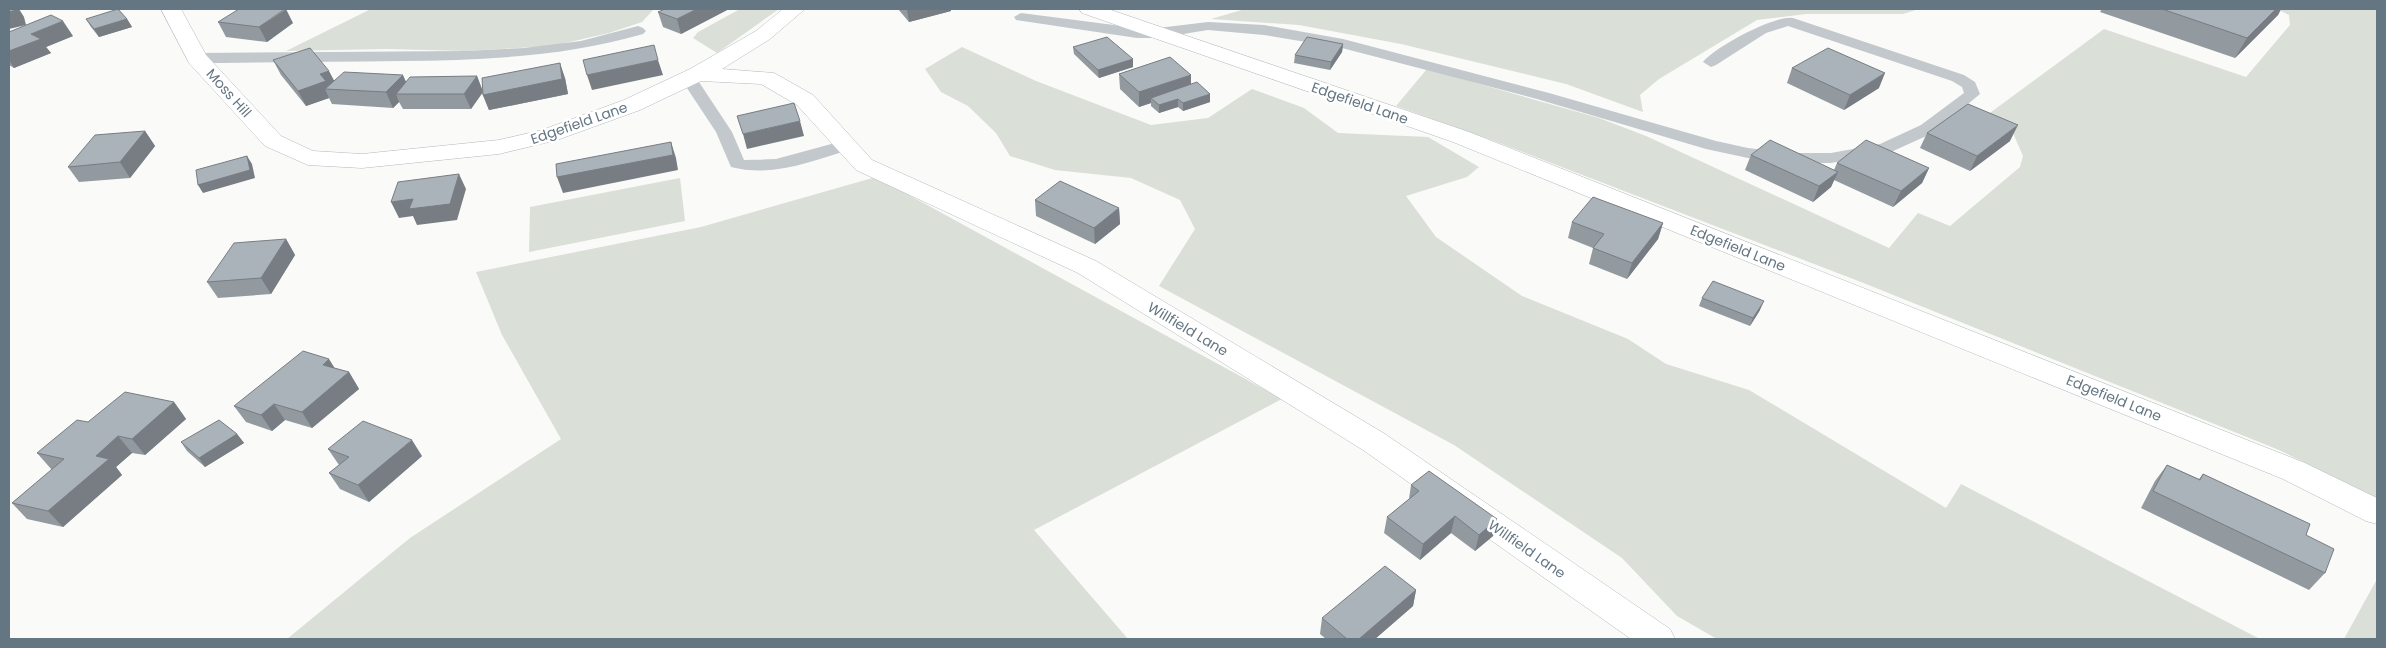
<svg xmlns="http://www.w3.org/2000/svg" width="2386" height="648" font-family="Poppins,sans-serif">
	<rect width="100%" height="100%" fill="#fafaf8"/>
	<!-- green -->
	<g fill="#dadfd7">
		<polygon points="371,9 652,9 653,10 642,22 609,33 552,46 465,51 387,49 286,51"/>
		<polygon points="740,9 779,9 717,53 693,38 698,32"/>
		<polygon points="1245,9 1919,9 1903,14 1806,14 1757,20 1659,79 1640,95 1643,112 1566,84 1401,44 1299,25 1211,19"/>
		<polygon points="2277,9 2377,9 2377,498 2279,450 1861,282 1494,141 1396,106 1427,69 1599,118 1646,136 1889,248 1918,213 1950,226 2020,167 2023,156 2013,133 1983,118 2104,29 2246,77 2290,25 2289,15"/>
		<polygon points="962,47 1036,81 1151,125 1208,118 1252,89 1304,108 1338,133 1428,137 1479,167 1467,177 1406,196 1436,237 1522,296 1628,339 1666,364 1749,390 1946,508 1961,484 2260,639 1717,639 1677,616 1622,558 1454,445 1159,286 1195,229 1180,200 1131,178 1055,170 1010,156 996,133 968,106 941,92 925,69"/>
		<polygon points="876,177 1282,399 1034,530 1128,639 287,639 410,538 561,439 502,335 476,272 701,227"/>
		<polygon points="680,178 685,221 529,252 530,207"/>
		<polygon points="2377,579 2377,639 2344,639"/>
	</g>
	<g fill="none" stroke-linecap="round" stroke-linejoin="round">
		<defs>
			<g id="secondary">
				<polygon points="161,9 181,9 206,55 281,136 313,151 362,154 499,140 542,130 624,100 690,69 756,31 783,9 805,9 770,39 722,69 774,73 813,95 872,160 1096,261 1385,434 1670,629 1675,639 1631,639 1363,450 1078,273 856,170 797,105 761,84 701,81 640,110 557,140 499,154 362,168 308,165 265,146 189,63"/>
				<polygon points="1079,9 1108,9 1469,132 2305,463 2377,498 2377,524 2366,521 2283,479 1453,142 1082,13"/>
			</g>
		</defs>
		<!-- secondary casing -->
		<use href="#secondary" stroke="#b3babf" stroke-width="1"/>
		<!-- lane -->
		<g fill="#c3c8cc" fill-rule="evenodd">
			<path d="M 1021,13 L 1137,28 L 1158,28 L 1208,22 L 1264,25 L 1343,39 L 1549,93 L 1716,141 L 1748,148 L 1791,153 L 1831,153 L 1880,144 L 1921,125 L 1964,93 L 1962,87 L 1952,81 L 1788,26 L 1766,33 L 1716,65 L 1711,67 L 1703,62 C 1713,48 1776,14 1793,18 L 1964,75 L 1975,82 L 1980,94 L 1933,133 L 1891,152 L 1831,163 L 1791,163 L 1748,158 L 1706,149 L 1537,99 L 1342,48 L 1264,35 L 1208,30 L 1158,38 L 1137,38 L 1016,20 L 1014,17 Z"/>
			<path d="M 638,26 L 643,28 L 646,31 L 643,34 C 564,57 484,60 402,61 C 343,62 283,62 223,63 L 197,63 L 189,58 L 197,53 L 465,51 L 524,48 L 581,41 Z"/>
			<path d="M 689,74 L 695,76 L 732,132 L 744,160 L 776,159 L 846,140 L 852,141 L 854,145 L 852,149 C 812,161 773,178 731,167 L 716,132 L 681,79 L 683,76 Z"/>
		</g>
		<!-- secondary -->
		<use href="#secondary" fill="#fff" fill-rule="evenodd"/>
	</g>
	<!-- wall -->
	<g fill="#929a9f">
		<polygon points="729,9 681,34 663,27 658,12"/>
		<polygon points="898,9 951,9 951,11 909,22"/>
		<polygon points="2102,9 2281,9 2278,15 2235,58 2100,12"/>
		<polygon points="86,19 127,19 132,27 99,37 91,27"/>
		<polygon points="218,22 293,23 267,42 226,37"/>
		<polygon points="9,32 73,36 46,47 51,53 14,68 9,65"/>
		<polygon points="1343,44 1342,52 1330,70 1294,63 1295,55"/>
		<polygon points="1073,47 1133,59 1133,67 1099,78 1074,54"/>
		<polygon points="273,60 334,81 406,81 477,76 482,89 565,78 568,94 489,110 482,93 471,109 403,109 399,102 393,108 332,104 329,98 306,106 281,75"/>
		<polygon points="1792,68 1879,88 1844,110 1787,83"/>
		<polygon points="1119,74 1191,84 1210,102 1183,111 1178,107 1159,113 1151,106 1151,103 1139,107 1120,89"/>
		<polygon points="145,131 155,146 130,178 79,182 68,167"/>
		<polygon points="1927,133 2010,141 1970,171 1920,148"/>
		<polygon points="1751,155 1834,170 1837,163 1929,168 1922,183 1893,207 1834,180 1831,187 1813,202 1745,170"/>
		<polygon points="1035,200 1119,208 1120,224 1095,244 1036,216"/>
		<polygon points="1572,222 1663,223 1658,239 1627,279 1589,264 1593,248 1568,238"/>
		<polygon points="286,239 295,255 271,294 218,298 207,282"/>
		<polygon points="1702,298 1760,310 1750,326 1699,306"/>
		<polygon points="335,368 349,372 359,389 312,428 285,420 272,431 246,422 234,406"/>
		<polygon points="174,402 186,419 145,455 132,453 116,467 122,475 63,527 27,519 12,503 52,470 37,453 88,422"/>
		<polygon points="237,434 244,443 205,467 187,451 181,442"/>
		<polygon points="328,449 422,456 369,502 340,489 329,473 339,465"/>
		<polygon points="2167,465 2199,479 2203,474 2306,535 2325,573 2309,590 2141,508 2155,481"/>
		<polygon points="1411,485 1497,519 1493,536 1475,551 1451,533 1420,560 1384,533 1387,517 1409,499"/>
		<polygon points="1416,590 1413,606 1375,639 1326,639 1320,634 1322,618"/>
	</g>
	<!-- shaded-wall -->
	<g fill="#777d82">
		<polygon points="16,9 19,9 24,17 26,25 9,29 9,12"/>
		<polygon points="286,9 293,23 267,42 259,27"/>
		<polygon points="697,9 729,9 681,34 677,19"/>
		<polygon points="907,9 951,9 951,11 909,22"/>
		<polygon points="2276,9 2281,9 2278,15 2235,58 2247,38"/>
		<polygon points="127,19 132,27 99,37 94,29"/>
		<polygon points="63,21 73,36 46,47 51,53 14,68 9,60 9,51 31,34"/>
		<polygon points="1343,44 1342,52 1330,70 1331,62"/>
		<polygon points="1133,59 1133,67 1099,78 1098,70"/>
		<polygon points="658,60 663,75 592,90 587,75"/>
		<polygon points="560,63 565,78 568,94 489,110 483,95"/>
		<polygon points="329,71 337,86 325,89 329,98 306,106 298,91 320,74"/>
		<polygon points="1885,73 1879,88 1844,110 1850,95"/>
		<polygon points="403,75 410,91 396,94 399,102 393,108 386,92"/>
		<polygon points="1191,75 1191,90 1151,98 1151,103 1139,107 1139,92"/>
		<polygon points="477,76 483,92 471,109 464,94"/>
		<polygon points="1210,94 1210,102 1183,111 1183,103"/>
		<polygon points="1178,99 1178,107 1159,113 1159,105"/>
		<polygon points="800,121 804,136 747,149 743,134"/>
		<polygon points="2018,125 2010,141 1970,171 1977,156"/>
		<polygon points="145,131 155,146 130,178 120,162"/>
		<polygon points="671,142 676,158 678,170 563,193 557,177"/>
		<polygon points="247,156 252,164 255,178 203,193 198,185"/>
		<polygon points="1929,168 1922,183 1893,207 1901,191"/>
		<polygon points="1838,172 1831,187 1813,202 1819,186"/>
		<polygon points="459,174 466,189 457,220 417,225 413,216 399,218 391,202"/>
		<polygon points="1119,208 1120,224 1095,244 1094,228"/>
		<polygon points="1663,223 1658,239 1627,279 1632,263"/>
		<polygon points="286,239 295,255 271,294 261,278"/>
		<polygon points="1764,301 1760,310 1750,326 1753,318"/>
		<polygon points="329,359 339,375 323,365"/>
		<polygon points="349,372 359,389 312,428 302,412"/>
		<polygon points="174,402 186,419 145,455 132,439"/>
		<polygon points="274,404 285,420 272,431 261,415"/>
		<polygon points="237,434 244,443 205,467 199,458"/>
		<polygon points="118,436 132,453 116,467 122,475 63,527 48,511 96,456"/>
		<polygon points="412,440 422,456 369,502 358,485"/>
		<polygon points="1455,516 1451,533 1420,560 1423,544"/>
		<polygon points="1497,519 1493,536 1475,551 1479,535"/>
		<polygon points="1416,590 1413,606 1375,639 1359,639"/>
	</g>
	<!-- building -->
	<g fill="#aab3b9" stroke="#777d82">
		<polygon points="9,9 16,9 16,10 9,12"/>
		<polygon points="118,9 127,19 94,29 86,19"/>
		<polygon points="239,9 285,9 259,27 218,22"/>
		<polygon points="665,9 697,9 677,19 658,12"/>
		<polygon points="2162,9 2276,9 2247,38"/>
		<polygon points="51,15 63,21 31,34 41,39 9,51 9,32"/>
		<polygon points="1107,37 1133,59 1098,70 1073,47"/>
		<polygon points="1307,37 1343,44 1331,62 1295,55"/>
		<polygon points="654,45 658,60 587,75 583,60"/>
		<polygon points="310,48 329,71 320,74 326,81 298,91 273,60"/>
		<polygon points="1828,48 1885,73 1850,95 1792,68"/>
		<polygon points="1170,57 1191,75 1139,92 1119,74"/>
		<polygon points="560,63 562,79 483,95 482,78"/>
		<polygon points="344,72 403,75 386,92 325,89"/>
		<polygon points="477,76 464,94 396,94 410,77"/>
		<polygon points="1197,82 1210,94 1183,103 1178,99 1159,105 1151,98"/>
		<polygon points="794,103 800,121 743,134 737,116"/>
		<polygon points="1968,104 2018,125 1977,156 1927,133"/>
		<polygon points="145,131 120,162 68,167 95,135"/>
		<polygon points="1770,140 1838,172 1819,186 1751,155"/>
		<polygon points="1866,140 1929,168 1901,191 1837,163"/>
		<polygon points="671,142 673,155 557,177 556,164"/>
		<polygon points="247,156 250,170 198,185 196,170"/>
		<polygon points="459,174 450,204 409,209 413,199 391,202 398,182"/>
		<polygon points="1060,181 1119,208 1094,228 1035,200"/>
		<polygon points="1593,197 1663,223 1632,263 1593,248 1604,234 1572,222"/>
		<polygon points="286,239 261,278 207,282 234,243"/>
		<polygon points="1713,281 1764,301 1753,318 1702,298"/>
		<polygon points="303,351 329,359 323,365 349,372 302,412 274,404 261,415 234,406"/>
		<polygon points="125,392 174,402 132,439 118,436 96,456 109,459 48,511 12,503 64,459 37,453 77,420 88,422"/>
		<polygon points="219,420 237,434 199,458 181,442"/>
		<polygon points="363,421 412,440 358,485 329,473 349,457 328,449"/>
		<polygon points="2167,465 2200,480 2203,474 2310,524 2306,535 2334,549 2325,573 2153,491"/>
		<polygon points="1429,471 1497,519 1479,535 1455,516 1423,544 1387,517 1419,491 1411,485"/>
		<polygon points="1385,566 1416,590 1359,639 1347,639 1322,618"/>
	</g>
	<g text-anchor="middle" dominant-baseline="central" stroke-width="5" stroke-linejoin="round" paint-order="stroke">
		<!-- street labels -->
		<g font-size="14" fill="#657683" stroke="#fff">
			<text transform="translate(229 93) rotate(48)">Moss Hill</text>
			<text transform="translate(1360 103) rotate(19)">Edgefield Lane</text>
			<text transform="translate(579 123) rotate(-19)">Edgefield Lane</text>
			<text transform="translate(1738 248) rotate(22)">Edgefield Lane</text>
			<text transform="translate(1188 329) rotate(31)">Willfield Lane</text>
			<text transform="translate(2114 398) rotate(22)">Edgefield Lane</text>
			<text transform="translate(1527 549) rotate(35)">Willfield Lane</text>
		</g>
	</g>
	<!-- border -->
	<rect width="2386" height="648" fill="none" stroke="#657683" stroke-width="20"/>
</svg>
